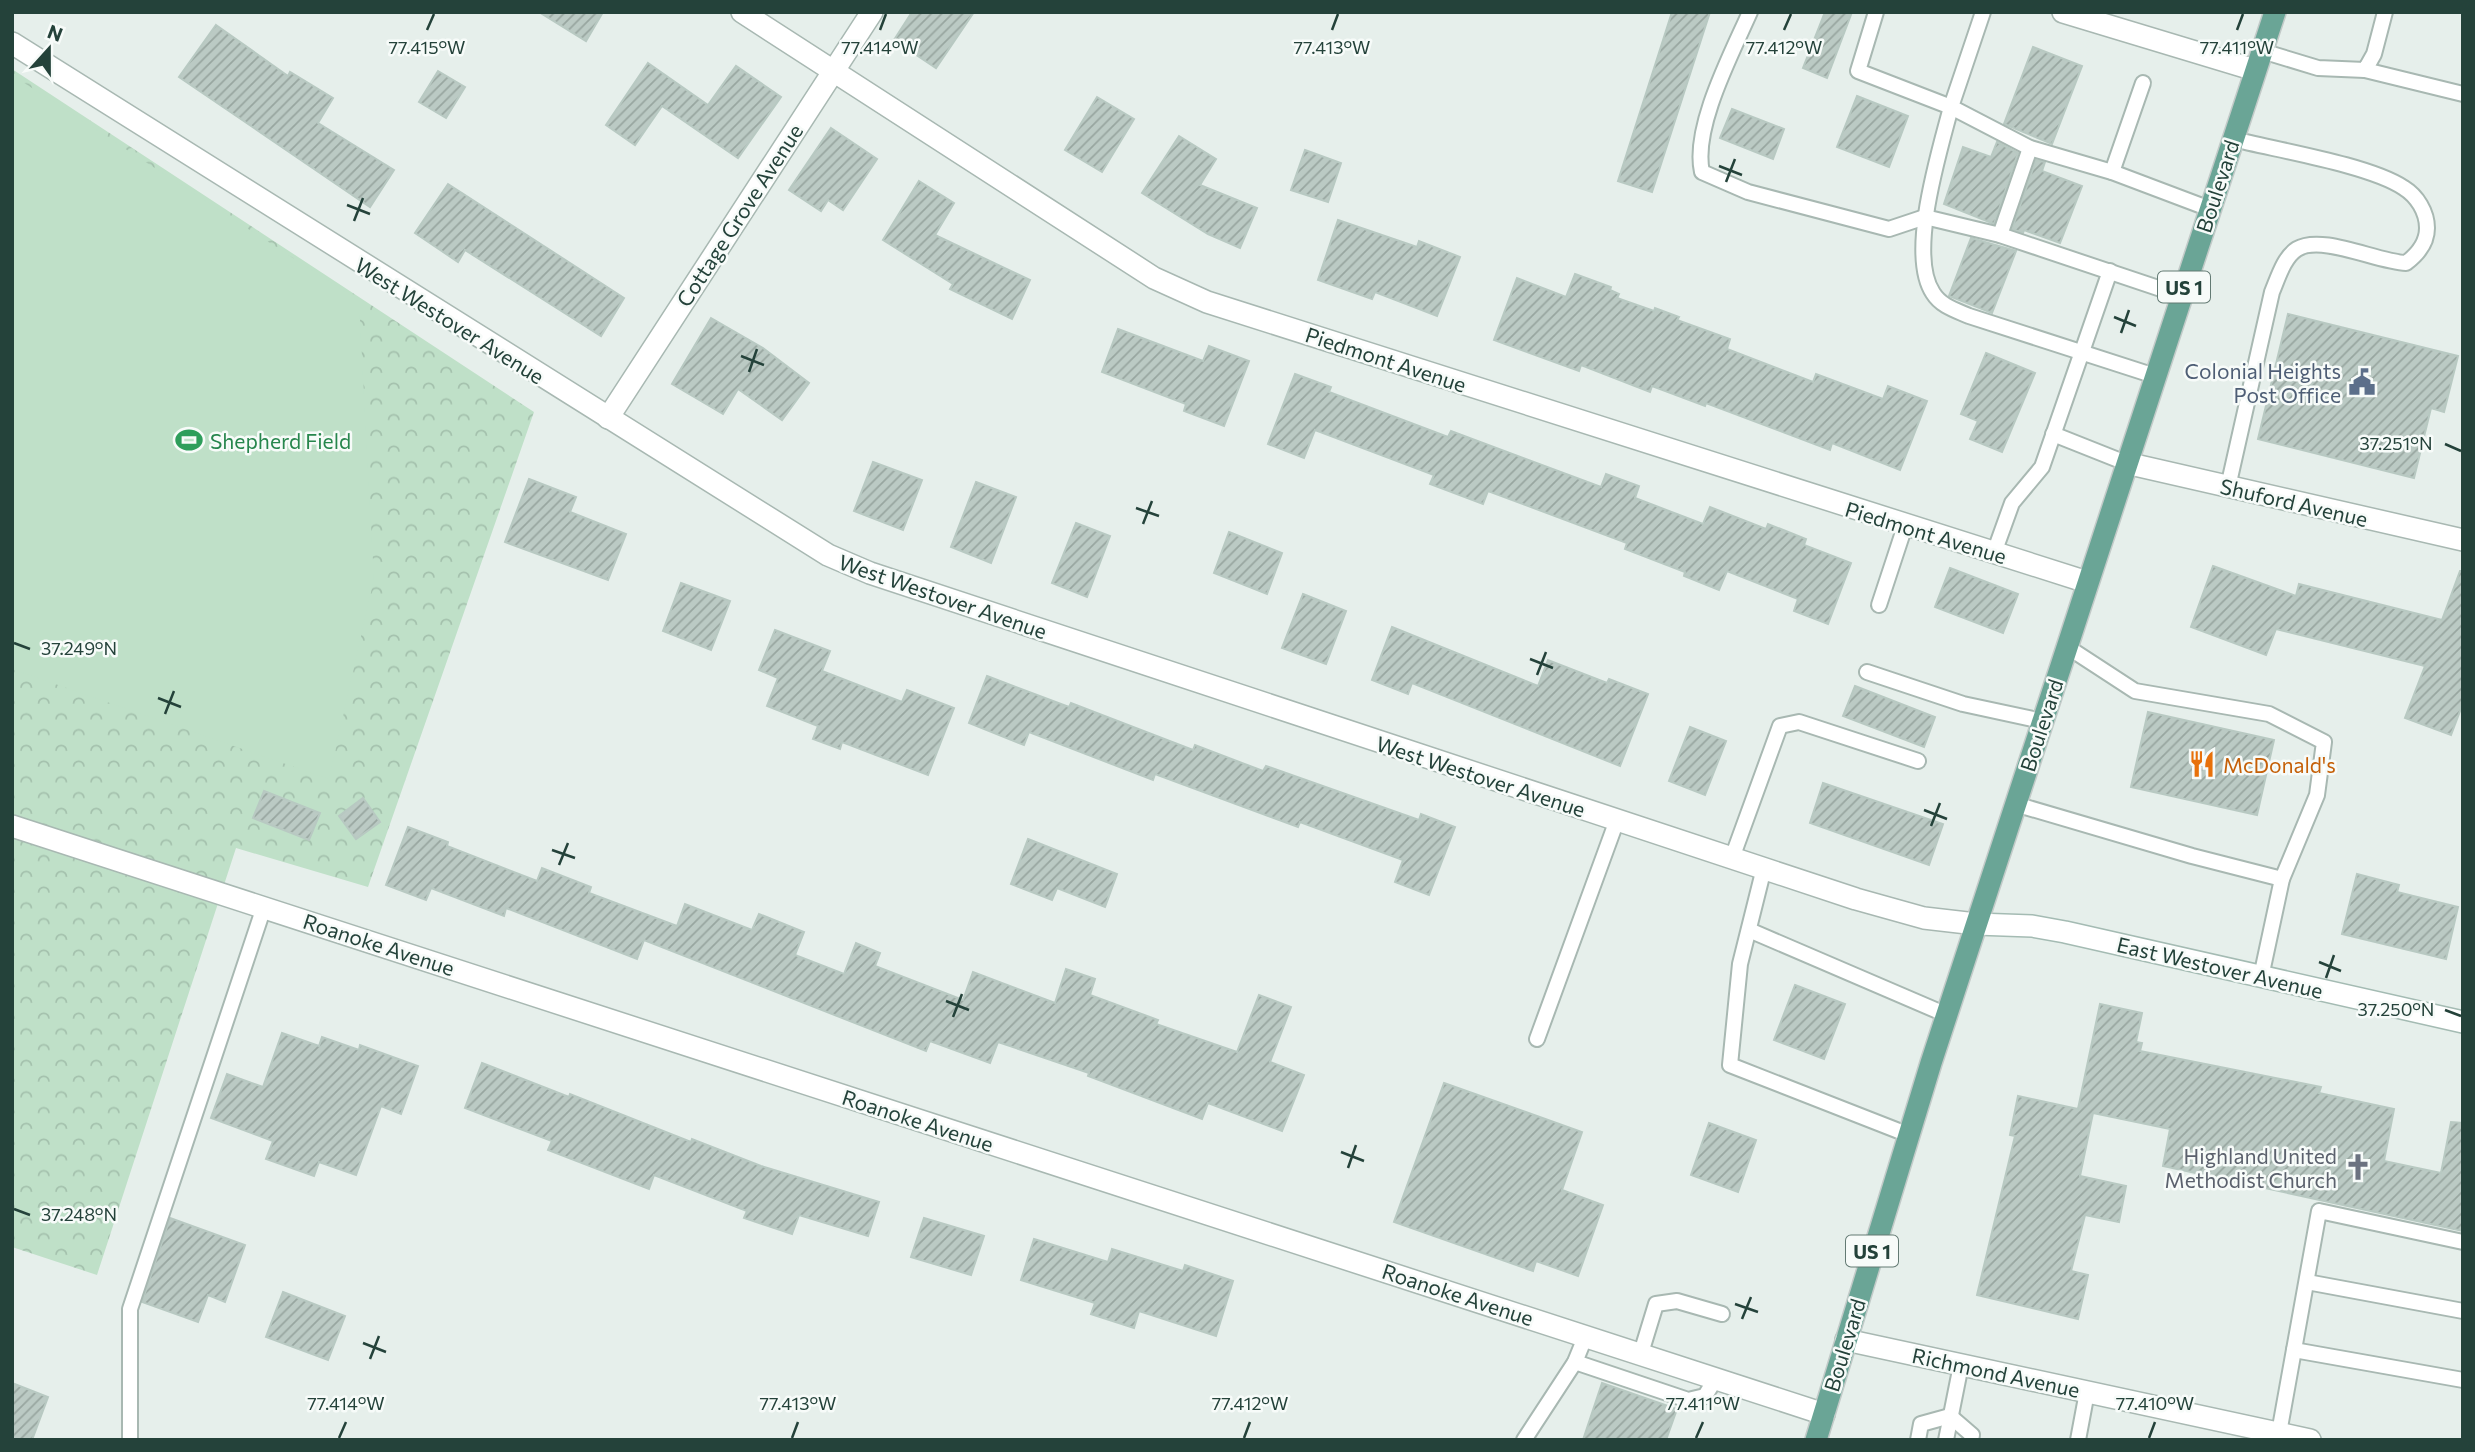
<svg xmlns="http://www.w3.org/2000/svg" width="2475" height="1452" font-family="Commissioner,sans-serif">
	<defs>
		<pattern id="forest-crowns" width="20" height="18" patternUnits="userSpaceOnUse" patternTransform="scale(1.75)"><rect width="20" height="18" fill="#bfe0c8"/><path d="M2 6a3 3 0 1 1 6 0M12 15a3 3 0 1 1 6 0" fill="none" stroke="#a4c1ad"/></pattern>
		<pattern id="building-hatch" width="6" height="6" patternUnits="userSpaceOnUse" patternTransform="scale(1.75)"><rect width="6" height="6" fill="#bbcac4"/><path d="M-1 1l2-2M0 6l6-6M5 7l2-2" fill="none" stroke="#98a6a0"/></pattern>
	</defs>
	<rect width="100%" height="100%" fill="#e6efeb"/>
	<!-- forest -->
	<polygon fill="url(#forest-crowns)" points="12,69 534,412 368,887 236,848 97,1275 12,1247"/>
	<!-- garden -->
	<polygon fill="#bfe0c8" points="12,75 359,301 374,579 329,779 12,669"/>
	<!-- building -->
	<g fill="url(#building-hatch)" stroke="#b8c9c2" stroke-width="2">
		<polygon points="539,12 603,12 586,41"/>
		<polygon points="912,12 974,12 936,68 894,40"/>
		<polygon points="1672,12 1710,12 1652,192 1618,181"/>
		<polygon points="1825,12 1852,12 1827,78 1803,68"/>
		<polygon points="216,25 288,76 290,72 333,98 318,123 394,170 370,207 179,77"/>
		<polygon points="2033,47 2082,66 2052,144 2004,124"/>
		<polygon points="648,63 708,105 736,66 781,97 738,158 662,106 635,145 606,125"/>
		<polygon points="438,71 465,87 446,118 419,102"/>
		<polygon points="1857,96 1908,116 1889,167 1837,147"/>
		<polygon points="1097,97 1134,119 1102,172 1065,150"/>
		<polygon points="1732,109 1784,129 1773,159 1720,138"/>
		<polygon points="831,128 877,159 843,210 828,200 821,211 789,190"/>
		<polygon points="1179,136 1216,159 1200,185 1257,208 1240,248 1208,234 1142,193"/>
		<polygon points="1997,142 2018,153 1994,224 1944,204 1963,147 1991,157"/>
		<polygon points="1305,150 1341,163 1328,202 1291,190"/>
		<polygon points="2036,160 2045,162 2042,171 2082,186 2060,243 2024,230 2023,233 2012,229"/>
		<polygon points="919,181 954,203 935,235 1030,280 1012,319 950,289 953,284 883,240"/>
		<polygon points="448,184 624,298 601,336 465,250 458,262 415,233"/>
		<polygon points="1338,220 1417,247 1419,241 1460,257 1437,316 1375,292 1372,299 1318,280"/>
		<polygon points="1971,238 2016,251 1992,313 1949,296"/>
		<polygon points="1575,274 1611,287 1610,290 1619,294 1617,298 1654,311 1655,308 1679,317 1677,320 1730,339 1727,349 1813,382 1816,374 1883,399 1888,386 1927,401 1900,470 1832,443 1830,450 1706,403 1705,406 1652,386 1650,392 1581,365 1579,371 1494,340 1517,278 1566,297"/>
		<polygon points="2288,314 2458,356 2444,412 2431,408 2414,478 2258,439"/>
		<polygon points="711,318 763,348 809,383 782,420 738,389 723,414 672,384"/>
		<polygon points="1118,329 1203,361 1209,346 1249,361 1224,426 1184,411 1186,404 1102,372"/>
		<polygon points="1986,353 2035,373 2002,452 1970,439 1978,421 1961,414"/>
		<polygon points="1295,374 1331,387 1329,392 1448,437 1451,431 1601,487 1606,474 1639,486 1635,498 1703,524 1710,507 1766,529 1768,524 1806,539 1804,545 1851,563 1828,624 1794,611 1798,599 1727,571 1719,590 1684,576 1685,572 1625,549 1627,543 1488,491 1483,504 1430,484 1434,475 1315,430 1304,458 1268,444"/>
		<polygon points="873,462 922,480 903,530 854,511"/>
		<polygon points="529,479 576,497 570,512 626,534 608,580 505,542"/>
		<polygon points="976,482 1016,497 991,563 951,547"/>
		<polygon points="1076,523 1110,536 1087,597 1052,583"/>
		<polygon points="1229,532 1282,553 1267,594 1214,573"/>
		<polygon points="2213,566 2296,596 2299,584 2442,620 2460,571 2463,571 2463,703 2451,735 2405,718 2425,666 2276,629 2266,655 2191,627"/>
		<polygon points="1950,568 2018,594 2003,633 1935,607"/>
		<polygon points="681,583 730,601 711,650 663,631"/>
		<polygon points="1303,594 1346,611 1326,664 1282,648"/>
		<polygon points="1392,627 1538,686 1548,660 1607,683 1609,679 1648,694 1620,766 1412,683 1408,694 1372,680"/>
		<polygon points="775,630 830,651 822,671 902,702 907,690 954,708 928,775 842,742 840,749 813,739 818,726 767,706 778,678 759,670"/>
		<polygon points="987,676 1069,707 1071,703 1193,750 1195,745 1263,771 1266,766 1419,820 1421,814 1455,827 1429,895 1395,882 1403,860 1300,822 1298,827 1155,774 1153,780 1029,732 1024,745 969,723"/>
		<polygon points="1855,686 1935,717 1924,747 1843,716"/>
		<polygon points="2148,712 2274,740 2257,815 2131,787"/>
		<polygon points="1690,727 1726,741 1705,795 1669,781"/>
		<polygon points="1823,783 1943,824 1929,865 1810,823"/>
		<polygon points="264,791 320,813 309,840 253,818"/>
		<polygon points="363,798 380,822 356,839 339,816"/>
		<polygon points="408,827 448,842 447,846 537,881 542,868 591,887 589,893 677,926 685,904 752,930 759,914 804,932 795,955 844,974 856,943 880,953 875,966 963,1000 973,972 1055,1003 1066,969 1095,979 1090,995 1158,1020 1156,1024 1237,1052 1259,995 1291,1007 1270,1062 1304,1075 1282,1131 1208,1103 1202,1119 1088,1076 1089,1073 998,1042 990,1063 930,1041 926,1051 644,940 637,959 506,908 504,916 431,888 426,900 386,885"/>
		<polygon points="1028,839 1117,874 1105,907 1057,888 1052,900 1011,884"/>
		<polygon points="2357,874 2399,885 2397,892 2458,907 2446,959 2342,934"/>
		<polygon points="1795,985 1845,1004 1824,1059 1774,1040"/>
		<polygon points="2100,1004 2142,1013 2136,1042 2142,1043 2140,1051 2321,1087 2319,1093 2394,1109 2384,1161 2441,1173 2451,1122 2463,1123 2463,1231 2163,1166 2170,1129 2093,1113 2080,1176 2126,1186 2119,1222 2085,1215 2071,1271 2088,1275 2078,1319 1977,1295 2015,1136 2010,1135 2018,1096 2078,1109"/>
		<polygon points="282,1033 319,1046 322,1037 359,1050 360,1045 418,1066 401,1114 381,1106 356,1175 319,1162 314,1176 266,1159 273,1141 211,1118 227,1074 263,1087"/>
		<polygon points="482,1063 569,1097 570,1094 691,1142 692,1139 761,1166 879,1202 868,1236 799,1215 792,1234 744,1218 747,1211 654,1175 649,1189 548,1150 552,1141 465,1108"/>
		<polygon points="1444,1083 1582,1132 1562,1190 1603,1205 1578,1276 1536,1261 1533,1271 1394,1222"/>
		<polygon points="1709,1123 1756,1140 1738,1192 1691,1175"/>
		<polygon points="170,1218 245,1245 225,1302 208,1295 198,1322 142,1302"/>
		<polygon points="924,1218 984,1236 971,1275 911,1257"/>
		<polygon points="1034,1239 1108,1262 1112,1249 1183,1271 1185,1265 1233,1281 1216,1336 1139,1311 1134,1328 1091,1314 1095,1303 1021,1280"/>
		<polygon points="283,1292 345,1316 328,1360 266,1337"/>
		<polygon points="12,1383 48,1397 32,1440 12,1440"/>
		<polygon points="1602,1383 1677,1409 1666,1440 1583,1440"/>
	</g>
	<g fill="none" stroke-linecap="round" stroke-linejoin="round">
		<defs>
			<g id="lane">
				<path d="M 1750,12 C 1732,53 1692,128 1702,172 L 1748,192 L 1889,229 L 1925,217 L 2000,235 L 2182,296"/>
				<path d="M 1876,12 L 1858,71 L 1951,107 C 1940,150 1907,254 1933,293 C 1941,306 1955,310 1969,316 L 2155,376"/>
				<polyline points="1983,12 1951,107 2030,148 2112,172 2210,209"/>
				<polyline points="2262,51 2318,68 2365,70 2374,54 2385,12"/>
				<polyline points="2365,70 2463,94"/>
				<polyline points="2112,172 2143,83"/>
				<polyline points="2000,235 2030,148"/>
				<polyline points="2053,434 2126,463"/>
				<path d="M 2228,487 L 2272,292 C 2278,278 2284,257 2297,249 C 2322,234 2377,262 2406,263 C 2418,254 2427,243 2427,228 C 2427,212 2417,196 2404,188 C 2370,165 2276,150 2233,139"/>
				<polyline points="1994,553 2012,503 2042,467 2110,271"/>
				<polyline points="1879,605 1905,526"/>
				<polyline points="2066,646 2135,691 2269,714 2324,742 2317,795 2282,879 2261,977"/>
				<polyline points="1867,672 1963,704 2042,721"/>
				<polyline points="2015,804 2192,856 2282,879"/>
				<polyline points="1732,858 1780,726 1799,722 1918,761"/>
				<polyline points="1764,868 1740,964 1730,1065 1909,1135"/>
				<polyline points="1749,930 1947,1015"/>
				<polyline points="1537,1039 1617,820"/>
				<polyline points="2307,1282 2463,1311"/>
				<polyline points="2294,1350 2463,1380"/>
				<polyline points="1641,1353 1656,1304 1677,1301 1722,1314"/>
				<polyline points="1575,1362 1688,1400 1705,1396 1716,1378"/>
				<polyline points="2279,1433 2319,1211 2463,1242"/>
				<polyline points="130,1440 130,1309 264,907"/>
				<polyline points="1524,1440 1575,1362 1586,1335"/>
				<polyline points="1918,1440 1921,1424 1950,1416 1972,1435 1971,1440"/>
				<polyline points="1946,1440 1961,1365"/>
				<polyline points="2078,1440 2087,1392"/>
			</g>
			<g id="street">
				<polyline points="742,12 1154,278 1207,302 2087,582"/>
				<polyline points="2063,12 2255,70"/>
				<polyline points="12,43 828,555 870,573 1856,899 1924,918 1976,924"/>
				<polyline points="608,418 872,12"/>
				<polyline points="2126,463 2463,540"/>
				<polyline points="12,826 1824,1414"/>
				<polyline points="1846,1340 2310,1440"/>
			</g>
			<polyline id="secondary" points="1976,924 2032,926 2065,932 2463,1022"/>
			<polyline id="primary" points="1816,1440 1931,1063 2275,12"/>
		</defs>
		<!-- lane casing -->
		<use href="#lane" stroke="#a8b8b2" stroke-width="18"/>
		<!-- street casing -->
		<use href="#street" stroke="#a8b8b2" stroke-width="24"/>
		<!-- secondary casing -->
		<use href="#secondary" stroke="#a4bbb3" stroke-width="24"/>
		<!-- primary casing -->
		<use href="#primary" stroke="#c2cac8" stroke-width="24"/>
		<!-- lane -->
		<use href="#lane" stroke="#fff" stroke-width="14"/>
		<!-- street -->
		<use href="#street" stroke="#fff" stroke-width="21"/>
		<!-- secondary -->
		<use href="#secondary" stroke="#fff" stroke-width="21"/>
		<!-- primary -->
		<use href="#primary" stroke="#6aa596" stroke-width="21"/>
	</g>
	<!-- ticks -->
	<path fill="none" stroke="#24423a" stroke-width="2.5" d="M 427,30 L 434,14M 880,30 L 886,14M 1332,30 L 1338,14M 1784,30 L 1791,14M 2237,30 L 2243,14M 1719,166 L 1742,175M 1726,182 L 1735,159M 347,205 L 370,214M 354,221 L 363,198M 2114,317 L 2136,326M 2121,333 L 2129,310M 741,356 L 764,365M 749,372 L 757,349M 2445,444 L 2461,451M 1136,508 L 1159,516M 1143,524 L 1152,501M 14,643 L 30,649M 1530,659 L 1553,668M 1537,675 L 1546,652M 158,698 L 181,707M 165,714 L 174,691M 1924,810 L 1947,819M 1931,826 L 1940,803M 552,850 L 575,858M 559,865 L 568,843M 2319,962 L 2341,971M 2326,978 L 2334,955M 946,1001 L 969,1010M 2445,1010 L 2461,1016M 953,1017 L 962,994M 1341,1152 L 1364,1161M 1348,1168 L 1356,1145M 14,1209 L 30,1215M 1735,1304 L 1758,1312M 1742,1319 L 1751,1297M 363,1343 L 386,1352M 370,1359 L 379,1336M 339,1438 L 346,1422M 792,1438 L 798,1422M 1244,1438 L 1250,1422M 1696,1438 L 1703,1422M 2149,1438 L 2155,1422"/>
	<!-- icons -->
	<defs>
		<symbol id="civic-bare" viewBox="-9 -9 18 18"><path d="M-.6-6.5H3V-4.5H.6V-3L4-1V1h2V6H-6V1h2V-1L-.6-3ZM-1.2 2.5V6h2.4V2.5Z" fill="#5c6f8a" stroke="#f7fbf9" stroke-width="2.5" paint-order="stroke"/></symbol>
		<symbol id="stadium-bare" viewBox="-9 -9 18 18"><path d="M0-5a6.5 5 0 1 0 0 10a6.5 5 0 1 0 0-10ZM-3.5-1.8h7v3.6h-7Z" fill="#2e9e5b" stroke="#f7fbf9" stroke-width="2.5" paint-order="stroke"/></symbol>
		<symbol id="restaurant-bare" viewBox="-9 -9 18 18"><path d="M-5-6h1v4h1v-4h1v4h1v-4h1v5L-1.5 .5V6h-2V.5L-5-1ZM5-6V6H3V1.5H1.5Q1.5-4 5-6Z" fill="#e8710a" stroke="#f7fbf9" stroke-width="2.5" paint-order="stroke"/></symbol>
		<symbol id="church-bare" viewBox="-9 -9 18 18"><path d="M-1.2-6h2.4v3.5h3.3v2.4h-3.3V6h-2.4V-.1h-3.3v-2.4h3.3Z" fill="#6b7280" stroke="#f7fbf9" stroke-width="2.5" paint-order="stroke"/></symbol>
	</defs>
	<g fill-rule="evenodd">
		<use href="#civic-bare" x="2343" y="363" width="38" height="38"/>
		<use href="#stadium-bare" x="170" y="421" width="38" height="38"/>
		<use href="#restaurant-bare" x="2183" y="745" width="38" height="38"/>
		<use href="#church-bare" x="2339" y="1148" width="38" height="38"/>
	</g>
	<g text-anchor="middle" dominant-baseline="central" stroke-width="5" stroke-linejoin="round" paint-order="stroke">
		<!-- shield labels -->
		<g fill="#f7fbf9" stroke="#637a73" stroke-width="2">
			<rect x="2158" y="271.5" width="52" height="31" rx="5"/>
			<rect x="1846" y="1235.5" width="52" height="31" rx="5"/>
		</g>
		<g font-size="19" font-weight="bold" fill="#24423a">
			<text x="2184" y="287">US 1</text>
			<text x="1872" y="1251">US 1</text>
		</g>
		<!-- street labels -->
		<g font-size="21" fill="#24423a" stroke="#f7fbf9">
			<text transform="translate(2217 186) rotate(-72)">Boulevard</text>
			<text transform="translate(739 215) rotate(-57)">Cottage Grove Avenue</text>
			<text transform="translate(450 320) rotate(32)">West Westover Avenue</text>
			<text transform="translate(1386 359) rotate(18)">Piedmont Avenue</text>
			<text transform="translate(2294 502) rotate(13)">Shuford Avenue</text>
			<text transform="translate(1926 532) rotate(17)">Piedmont Avenue</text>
			<text transform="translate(943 596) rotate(19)">West Westover Avenue</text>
			<text transform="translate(2041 725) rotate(-72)">Boulevard</text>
			<text transform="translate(1481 776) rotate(18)">West Westover Avenue</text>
			<text transform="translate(379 944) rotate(18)">Roanoke Avenue</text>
			<text transform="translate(2220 967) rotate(13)">East Westover Avenue</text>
			<text transform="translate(918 1120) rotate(18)">Roanoke Avenue</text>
			<text transform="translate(1458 1294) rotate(18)">Roanoke Avenue</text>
			<text transform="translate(1844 1345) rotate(-73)">Boulevard</text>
			<text transform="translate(1996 1372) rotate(12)">Richmond Avenue</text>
		</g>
		<!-- service labels -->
		<g font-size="21" fill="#4e5e75" stroke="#f7fbf9" text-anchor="end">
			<text x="2341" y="370">Colonial Heights<tspan x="2341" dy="24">Post Office</tspan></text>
		</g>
		<!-- leisure labels -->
		<g font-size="21" fill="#27864d" stroke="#f7fbf9" text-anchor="start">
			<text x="210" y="440">Shepherd Field</text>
		</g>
		<!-- food labels -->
		<g font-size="21" fill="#c56008" stroke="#f7fbf9" text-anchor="start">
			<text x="2223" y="764">McDonald's</text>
		</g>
		<!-- worship labels -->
		<g font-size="21" fill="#5b616d" stroke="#f7fbf9" text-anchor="end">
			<text x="2337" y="1155">Highland United<tspan x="2337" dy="24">Methodist Church</tspan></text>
		</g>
	</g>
	<g font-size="18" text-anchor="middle" fill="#24423a" stroke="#f7fbf9" stroke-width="5" stroke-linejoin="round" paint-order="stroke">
		<text x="427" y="54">77.415°W</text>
		<text x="880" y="54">77.414°W</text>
		<text x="1332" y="54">77.413°W</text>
		<text x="1784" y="54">77.412°W</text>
		<text x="2237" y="54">77.411°W</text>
		<text x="2396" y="450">37.251°N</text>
		<text x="79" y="655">37.249°N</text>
		<text x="2396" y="1016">37.250°N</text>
		<text x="79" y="1221">37.248°N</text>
		<text x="346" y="1410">77.414°W</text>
		<text x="798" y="1410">77.413°W</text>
		<text x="1250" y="1410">77.412°W</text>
		<text x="1703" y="1410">77.411°W</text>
		<text x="2155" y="1410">77.410°W</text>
	</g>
	<!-- border -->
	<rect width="2475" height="1452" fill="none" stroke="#24423a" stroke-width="28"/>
	<!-- north arrow -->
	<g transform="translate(49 49) rotate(21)" stroke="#f7fbf9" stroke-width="5" paint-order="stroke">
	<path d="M0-5L12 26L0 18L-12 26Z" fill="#24423a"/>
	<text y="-10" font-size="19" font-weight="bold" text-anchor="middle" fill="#24423a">N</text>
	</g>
</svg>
